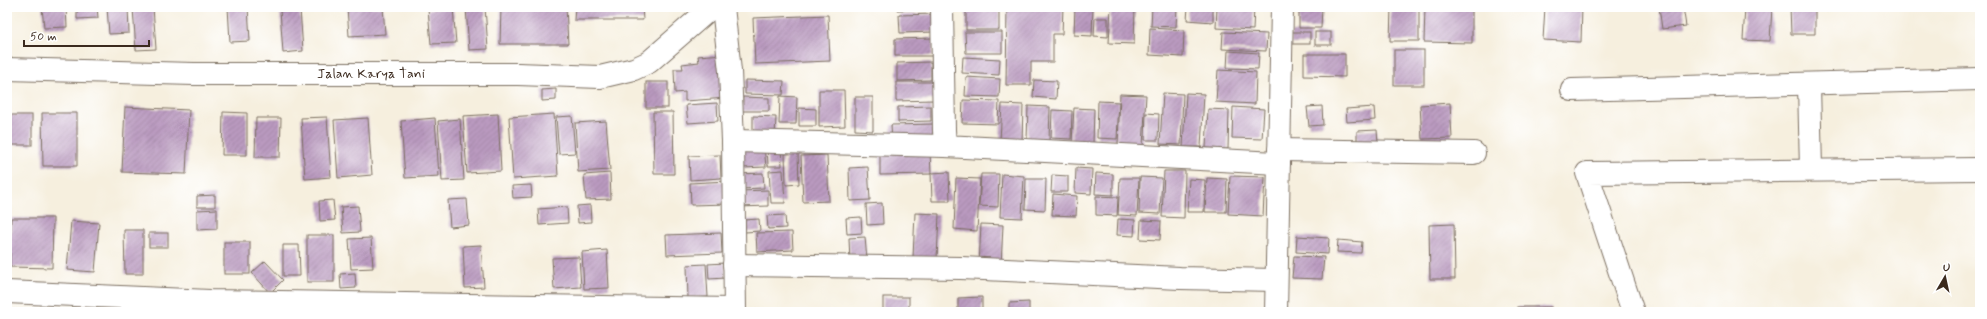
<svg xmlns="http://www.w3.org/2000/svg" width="1987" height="319" font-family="Mynerve,sans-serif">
	<defs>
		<pattern id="building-hatch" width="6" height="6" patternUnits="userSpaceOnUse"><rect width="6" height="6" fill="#ba9ac0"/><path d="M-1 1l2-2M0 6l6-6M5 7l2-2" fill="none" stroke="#987e9b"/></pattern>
	</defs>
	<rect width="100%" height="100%" fill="#fff"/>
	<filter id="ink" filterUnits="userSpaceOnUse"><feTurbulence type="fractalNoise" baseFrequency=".025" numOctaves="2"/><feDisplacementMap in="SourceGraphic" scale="8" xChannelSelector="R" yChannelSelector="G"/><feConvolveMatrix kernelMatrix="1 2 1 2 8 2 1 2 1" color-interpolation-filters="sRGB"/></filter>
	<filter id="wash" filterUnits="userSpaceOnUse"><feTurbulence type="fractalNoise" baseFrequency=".012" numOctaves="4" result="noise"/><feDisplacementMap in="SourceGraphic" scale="16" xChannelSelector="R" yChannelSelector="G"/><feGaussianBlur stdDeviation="0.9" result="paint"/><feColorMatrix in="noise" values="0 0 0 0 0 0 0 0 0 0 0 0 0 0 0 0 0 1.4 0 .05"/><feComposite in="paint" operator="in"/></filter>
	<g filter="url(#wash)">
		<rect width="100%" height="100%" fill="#f6efde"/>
		<g id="blocks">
			<!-- building -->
			<g fill="url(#building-hatch)">
				<polygon points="42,7 66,7 67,27 44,28"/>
				<polygon points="77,7 97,7 98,18 77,19"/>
				<polygon points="107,7 128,7 129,33 109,34"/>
				<polygon points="153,7 156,49 136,50 133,8"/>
				<polygon points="228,7 248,7 250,41 230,42"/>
				<polygon points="347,7 383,7 385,34 349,36"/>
				<polygon points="466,7 485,7 488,49 469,50"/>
				<polygon points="501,7 566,7 568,44 500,44"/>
				<polygon points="575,7 642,7 643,20 574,20"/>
				<polygon points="897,7 934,7 934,9 897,10"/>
				<rect x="954" y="7" width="51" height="2"/>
				<polygon points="1007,7 1063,7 1062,34 1053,34 1053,62 1031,62 1031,85 1006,85"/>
				<polygon points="1075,7 1093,7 1092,36 1074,35"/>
				<polygon points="1111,7 1135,7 1134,44 1109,43"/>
				<polygon points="1152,7 1177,7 1176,27 1151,26"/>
				<polygon points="1188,7 1213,7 1213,22 1187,20"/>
				<polygon points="1217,7 1254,7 1253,30 1216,28"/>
				<polygon points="1299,7 1322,7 1321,28 1299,28"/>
				<polygon points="1391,7 1419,7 1419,41 1390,41"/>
				<polygon points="1425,7 1472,7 1472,43 1424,42"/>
				<polygon points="1545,7 1582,7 1581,42 1543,40"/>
				<polygon points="1659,7 1683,7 1686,26 1662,29"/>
				<polygon points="1745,7 1772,7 1770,41 1743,40"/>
				<polygon points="1790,7 1815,7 1815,34 1791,34"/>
				<polygon points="453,8 456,43 431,44 428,9"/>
				<polygon points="300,9 303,51 283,53 280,10"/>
				<rect x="966" y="11" width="33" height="19"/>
				<polygon points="935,14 935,32 900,33 899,15"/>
				<polygon points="828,15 830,61 755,64 753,18"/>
				<polygon points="1095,18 1108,18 1108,37 1094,36"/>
				<polygon points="1150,28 1184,30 1183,57 1149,55"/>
				<polygon points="965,32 1002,32 1002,53 966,53"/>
				<polygon points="1223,32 1267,34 1266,51 1222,49"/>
				<rect x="1291" y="32" width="19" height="12"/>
				<rect x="1315" y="32" width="16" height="13"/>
				<polygon points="933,38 933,56 895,56 895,39"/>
				<rect x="1394" y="50" width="30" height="35"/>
				<polygon points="1228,51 1259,53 1258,69 1227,68"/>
				<polygon points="723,54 727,98 685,101 685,92 675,93 674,69 683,69 682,64 699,62 698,56"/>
				<polygon points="1304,54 1345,54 1345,77 1304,76"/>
				<polygon points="963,57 1000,59 999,75 962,73"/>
				<polygon points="931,62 931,80 897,81 897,63"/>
				<polygon points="1218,70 1256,72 1255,104 1216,102"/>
				<polygon points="966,77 1000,79 999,97 965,96"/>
				<polygon points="745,80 784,81 783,95 745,94"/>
				<polygon points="1034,80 1057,81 1056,99 1033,97"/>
				<rect x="646" y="82" width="22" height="26"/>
				<polygon points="896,82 933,82 934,100 896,101"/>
				<polygon points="556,89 556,100 542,101 542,90"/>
				<polygon points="819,90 844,90 845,126 819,127"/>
				<polygon points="1163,93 1183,94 1181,145 1160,144"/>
				<polygon points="1186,93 1204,94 1201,147 1183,147"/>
				<polygon points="1120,94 1146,95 1143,146 1118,144"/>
				<polygon points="780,96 797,97 796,124 779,124"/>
				<polygon points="743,97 769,98 769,111 742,111"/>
				<polygon points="855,97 873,97 873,131 855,130"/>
				<polygon points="963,100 999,101 998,124 962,123"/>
				<polygon points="1098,101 1119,102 1117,139 1097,138"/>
				<polygon points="717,103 718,121 688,123 686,105"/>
				<polygon points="1450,103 1452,138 1422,139 1420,105"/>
				<polygon points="1002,104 1023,105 1022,142 1000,141"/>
				<polygon points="931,106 931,121 898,122 898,107"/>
				<polygon points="1028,106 1050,107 1049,141 1027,140"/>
				<polygon points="1322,106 1323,125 1309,126 1307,107"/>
				<polygon points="125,107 189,110 186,174 122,172"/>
				<polygon points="1233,107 1264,109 1262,139 1232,138"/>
				<polygon points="1374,107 1375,120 1347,122 1346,109"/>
				<polygon points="799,108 816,109 816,126 799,126"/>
				<polygon points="1074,108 1094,109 1093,143 1072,142"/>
				<polygon points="1208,109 1229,110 1228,149 1206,148"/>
				<polygon points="1052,110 1072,111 1071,139 1051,138"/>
				<polygon points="223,112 247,113 247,155 222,155"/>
				<polygon points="653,112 673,112 674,174 654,174"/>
				<polygon points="42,113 77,113 77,166 43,166"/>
				<polygon points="1146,113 1159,114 1158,140 1145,140"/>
				<polygon points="498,114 501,171 467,173 463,116"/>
				<polygon points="554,114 558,176 513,179 509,117"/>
				<rect x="7" y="115" width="25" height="30"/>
				<polygon points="572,116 575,153 559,154 556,117"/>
				<polygon points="753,116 776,117 775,136 753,135"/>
				<polygon points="327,117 331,177 305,179 301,118"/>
				<polygon points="256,118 281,118 280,157 255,157"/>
				<polygon points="368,118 372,175 338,178 334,120"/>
				<polygon points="435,118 439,176 405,178 401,121"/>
				<polygon points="460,119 464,180 442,181 438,121"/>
				<polygon points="606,121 610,170 578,172 575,123"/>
				<polygon points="933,124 933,142 892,143 891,125"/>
				<polygon points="1377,130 1378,143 1357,144 1357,131"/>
				<polygon points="781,145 782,166 768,166 767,146"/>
				<polygon points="741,146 764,146 766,167 742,168"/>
				<polygon points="930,152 931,174 880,175 880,153"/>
				<polygon points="798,153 799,184 786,185 785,154"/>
				<polygon points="720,155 721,178 690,180 689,156"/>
				<polygon points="827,155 829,201 803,202 801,156"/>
				<polygon points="868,167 870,200 850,201 849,168"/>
				<polygon points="1076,168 1092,169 1091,194 1075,193"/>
				<polygon points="783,170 785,203 771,203 769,171"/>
				<polygon points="1164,171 1185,171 1184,218 1162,217"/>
				<polygon points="949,172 950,201 932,201 931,173"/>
				<polygon points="610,173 611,199 586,200 584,175"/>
				<polygon points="763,173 764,188 739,189 738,174"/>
				<polygon points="1096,173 1113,174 1113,195 1095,194"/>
				<polygon points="981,174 999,174 998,207 979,206"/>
				<polygon points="1002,174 1024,176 1022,218 1000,217"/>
				<polygon points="1052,175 1068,176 1068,192 1051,192"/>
				<polygon points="1230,176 1265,177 1263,216 1228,214"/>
				<polygon points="1140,177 1162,178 1160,214 1139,213"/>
				<polygon points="956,178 980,179 977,231 954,229"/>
				<polygon points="1120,178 1139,178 1137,216 1118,215"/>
				<polygon points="1207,178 1227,179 1226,212 1205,212"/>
				<polygon points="1026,179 1046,179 1045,210 1025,209"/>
				<polygon points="1189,179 1205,180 1204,212 1187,212"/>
				<polygon points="727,181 728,204 691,205 690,183"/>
				<polygon points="531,185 532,197 513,198 512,186"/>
				<polygon points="768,190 768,206 740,207 739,191"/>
				<polygon points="1053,194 1077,196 1076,216 1052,215"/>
				<polygon points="215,195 215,207 197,207 197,196"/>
				<polygon points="1096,196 1118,197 1117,216 1096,215"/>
				<polygon points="467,199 469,225 450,227 448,200"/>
				<polygon points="333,200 335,220 320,221 319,201"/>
				<polygon points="882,203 883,224 867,225 866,204"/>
				<polygon points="590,205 591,222 578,223 577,206"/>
				<polygon points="358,206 360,232 343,233 341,207"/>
				<polygon points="567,207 568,223 539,225 538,209"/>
				<polygon points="217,209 217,229 197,230 197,210"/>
				<polygon points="915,213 939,214 937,259 913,258"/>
				<polygon points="785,215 786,228 768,229 767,216"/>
				<polygon points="861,217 862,233 847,234 846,218"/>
				<polygon points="11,218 53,218 52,268 10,267"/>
				<polygon points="759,219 760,231 745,232 744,220"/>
				<polygon points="1118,219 1135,220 1134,236 1117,235"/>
				<polygon points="1141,220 1161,221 1160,240 1140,239"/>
				<polygon points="71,221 99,223 95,272 67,270"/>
				<polygon points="981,224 1003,225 1001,266 979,265"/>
				<polygon points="1454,224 1455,279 1430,279 1429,225"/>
				<polygon points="124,230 143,230 143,274 125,274"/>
				<polygon points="792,232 793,250 757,252 756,233"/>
				<rect x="149" y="233" width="19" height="14"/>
				<polygon points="721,233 722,253 667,255 666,235"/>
				<rect x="307" y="235" width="27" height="47"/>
				<polygon points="1297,236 1329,238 1328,254 1296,252"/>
				<polygon points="865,237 867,261 850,262 849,238"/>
				<polygon points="371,238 373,268 351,269 349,239"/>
				<polygon points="1338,240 1362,242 1361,253 1337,252"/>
				<rect x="224" y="242" width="26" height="32"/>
				<polygon points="283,245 299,245 300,276 283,276"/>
				<polygon points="481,245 484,287 465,288 463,246"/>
				<polygon points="607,250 609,288 584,289 582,252"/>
				<polygon points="1294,256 1324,257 1322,279 1292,278"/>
				<polygon points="579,257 581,287 554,289 552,258"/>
				<polygon points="265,261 283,280 270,293 252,273"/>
				<polygon points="725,263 726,278 709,279 708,264"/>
				<polygon points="706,264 708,297 688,298 687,265"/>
				<polygon points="355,273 356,288 341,289 340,274"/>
				<rect x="883" y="297" width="26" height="15"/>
				<polygon points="982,297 982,312 958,312 958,298"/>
				<polygon points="1029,302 1029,312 1009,312 1009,303"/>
				<rect x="1517" y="307" width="34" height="5"/>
			</g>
		</g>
	</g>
	<g filter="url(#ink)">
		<use href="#blocks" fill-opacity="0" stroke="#7c6f61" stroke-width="1"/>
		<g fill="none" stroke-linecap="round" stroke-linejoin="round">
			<defs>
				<g id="minor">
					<polyline points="723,7 730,71 733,141 735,312"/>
					<polyline points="942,7 944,130 945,146 1279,163"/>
					<polyline points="7,69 194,74 518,74 600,77 634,69 649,62 712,7"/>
					<polyline points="1809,84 1811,170"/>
					<polyline points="1572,90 1980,79"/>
					<polyline points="733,141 945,146"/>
					<polyline points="1279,150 1474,153"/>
					<polyline points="734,265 961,268 1180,278 1276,280"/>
					<polyline points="7,292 210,301 734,309"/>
					<polyline points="1276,312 1282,7"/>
					<polyline points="1633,312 1587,173 1980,169"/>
				</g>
			</defs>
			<!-- minor casing -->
			<use href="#minor" stroke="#7c6f61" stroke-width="24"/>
			<!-- minor -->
			<use href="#minor" stroke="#fff" stroke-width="22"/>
		</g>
	</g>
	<g text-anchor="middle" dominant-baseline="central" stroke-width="4" stroke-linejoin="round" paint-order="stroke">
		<!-- street labels -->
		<g font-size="14" fill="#3b2a1e" stroke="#fff">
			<text x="371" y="74">Jalan Karya Tani</text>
		</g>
	</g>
	<!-- margin -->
	<rect width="1987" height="319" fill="none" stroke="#fff" stroke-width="24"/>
	<!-- north arrow -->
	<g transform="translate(1945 277) rotate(9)" stroke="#ffffff" stroke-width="3" paint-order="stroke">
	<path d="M0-3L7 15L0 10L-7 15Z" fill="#3b2a1e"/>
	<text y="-6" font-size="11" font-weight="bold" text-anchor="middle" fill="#3b2a1e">U</text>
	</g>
	<!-- scale -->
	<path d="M24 40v6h125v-6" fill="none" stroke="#3b2a1e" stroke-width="2"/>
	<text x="30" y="40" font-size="12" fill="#3b2a1e" stroke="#ffffff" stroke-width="3" paint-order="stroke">50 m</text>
</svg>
